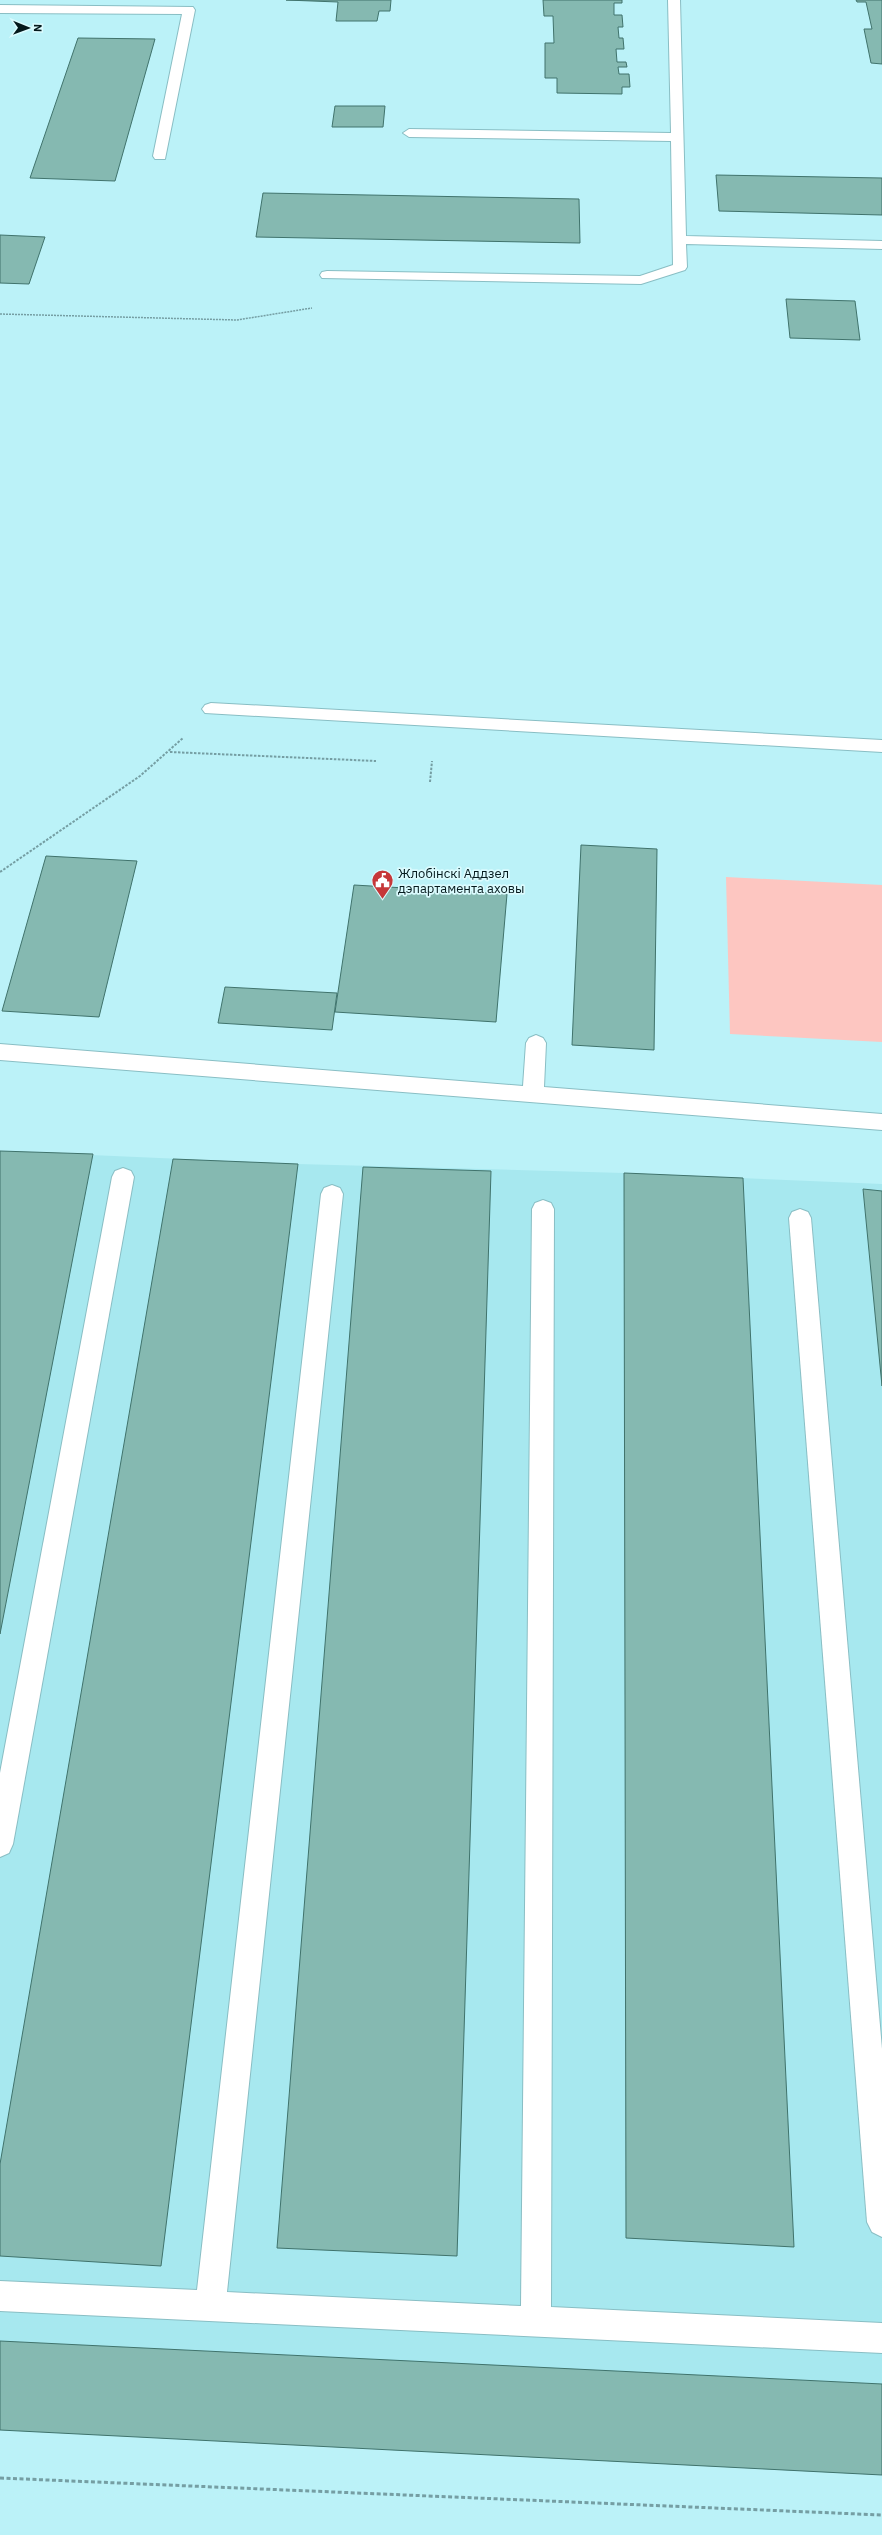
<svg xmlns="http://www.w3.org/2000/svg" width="882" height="2535" font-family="'IBM Plex Sans',sans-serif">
	<rect width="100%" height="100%" fill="#bbf2f8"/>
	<!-- built -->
	<polygon fill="#a7e8ef" points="0,1151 298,1164 624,1173 882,1184 882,2475 0,2430"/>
	<!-- green -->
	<polygon fill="#fdc6c1" points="726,877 882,885 882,1042 730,1034"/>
	<!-- building -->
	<g fill="#85b9b1" stroke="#40736c">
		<polygon points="286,0 391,0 390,11 379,11 377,21 336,21 338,2"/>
		<polygon points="543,0 622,0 622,3 614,3 614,15 622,15 623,27 618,27 619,38 623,38 624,49 616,49 617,62 626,62 627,67 618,67 619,74 629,74 630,87 622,87 622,94 557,93 557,78 545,78 545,43 554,43 553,16 544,16"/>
		<polygon points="856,0 882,0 882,64 871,63 864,29 872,29 866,2 857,2"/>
		<polygon points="78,38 155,39 115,181 30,178"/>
		<polygon points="335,106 385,106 383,127 332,127"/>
		<polygon points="716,175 882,178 882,215 719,211"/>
		<polygon points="263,193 579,199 580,243 256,237"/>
		<polygon points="0,235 45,237 29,284 0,283"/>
		<polygon points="786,299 855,301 860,340 790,338"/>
		<polygon points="581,845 657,849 654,1050 572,1045"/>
		<polygon points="46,856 137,861 99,1017 2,1011"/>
		<polygon points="354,885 507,894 496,1022 335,1012"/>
		<polygon points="225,987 337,993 332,1030 218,1023"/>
		<polygon points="0,1151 93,1154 0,1634"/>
		<polygon points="173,1159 298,1164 161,2266 0,2256 0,2164"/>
		<polygon points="363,1167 491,1171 457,2256 277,2248"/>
		<polygon points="624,1173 743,1178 794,2247 626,2238"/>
		<polygon points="863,1189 882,1191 882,1386"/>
		<polygon points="0,2341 882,2384 882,2475 0,2430"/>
	</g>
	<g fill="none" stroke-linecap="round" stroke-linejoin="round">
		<defs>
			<g id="lane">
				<polygon points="668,0 680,0 686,236 882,241 882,249 686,244 687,267 685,270 641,284 322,278 320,275 322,272 327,271 640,276 673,265 671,141 409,137 403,133 409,129 671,133"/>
				<polygon points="0,5 193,7 195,10 165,159 155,159 153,156 182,14 0,13"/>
				<polygon points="211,703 882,740 882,752 205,713 202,709 205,705"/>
				<polygon points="536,1035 543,1038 546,1043 544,1087 882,1114 882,1130 0,1060 0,1044 523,1086 526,1043 529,1038"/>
				<polygon points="123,1168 131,1171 134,1177 13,1844 9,1853 0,1857 0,1773 112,1177 115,1171"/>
				<polygon points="332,1185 340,1188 343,1194 227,2292 521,2306 532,1209 535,1203 543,1200 551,1203 554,1209 551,2307 882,2323 882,2353 0,2311 0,2281 197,2290 321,1194 324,1188"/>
				<polygon points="800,1209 808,1212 811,1218 882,2049 882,2237 872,2232 867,2222 789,1218 792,1212"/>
			</g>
		</defs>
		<!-- lane casing -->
		<use href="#lane" stroke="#89bec4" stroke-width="2"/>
		<!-- path-far2 -->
		<polyline stroke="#759ea3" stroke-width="1.5" stroke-dasharray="2 1" stroke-linecap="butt" points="0,314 237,320 312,308"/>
		<!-- path-far1 -->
		<g stroke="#759ea3" stroke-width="2" stroke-dasharray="2.5 1.5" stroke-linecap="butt">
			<polyline points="170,752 376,761"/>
			<polyline points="430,782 432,761"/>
			<polyline points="0,872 140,776 183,738"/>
		</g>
		<!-- path -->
		<polyline stroke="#759ea3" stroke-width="3" stroke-dasharray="4 2.5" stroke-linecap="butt" points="0,2478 882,2515"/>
		<!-- lane -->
		<use href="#lane" fill="#fff" fill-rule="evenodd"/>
	</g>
	<!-- icons -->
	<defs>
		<symbol id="civic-pin" viewBox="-11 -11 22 30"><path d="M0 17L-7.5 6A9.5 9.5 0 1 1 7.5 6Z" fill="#c63739" stroke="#dbfbfe"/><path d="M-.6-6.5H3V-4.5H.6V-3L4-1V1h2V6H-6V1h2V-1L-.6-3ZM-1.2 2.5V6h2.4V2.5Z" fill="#fff"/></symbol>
	</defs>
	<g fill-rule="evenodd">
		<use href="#civic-pin" x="370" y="868" width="25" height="34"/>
	</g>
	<g text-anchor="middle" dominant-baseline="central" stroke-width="3.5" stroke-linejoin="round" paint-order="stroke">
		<!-- poi labels -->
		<g font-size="13" fill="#04191c" stroke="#dbfbfe" text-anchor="start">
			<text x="398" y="873">Жлобінскі Аддзел<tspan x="398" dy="15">дэпартамента аховы</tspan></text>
		</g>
	</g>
	<!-- north arrow -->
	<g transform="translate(28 28) rotate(91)" stroke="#dbfbfe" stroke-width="3" paint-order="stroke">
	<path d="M0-3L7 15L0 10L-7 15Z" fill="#04191c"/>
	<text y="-6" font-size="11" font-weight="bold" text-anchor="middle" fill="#04191c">N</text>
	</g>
</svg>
